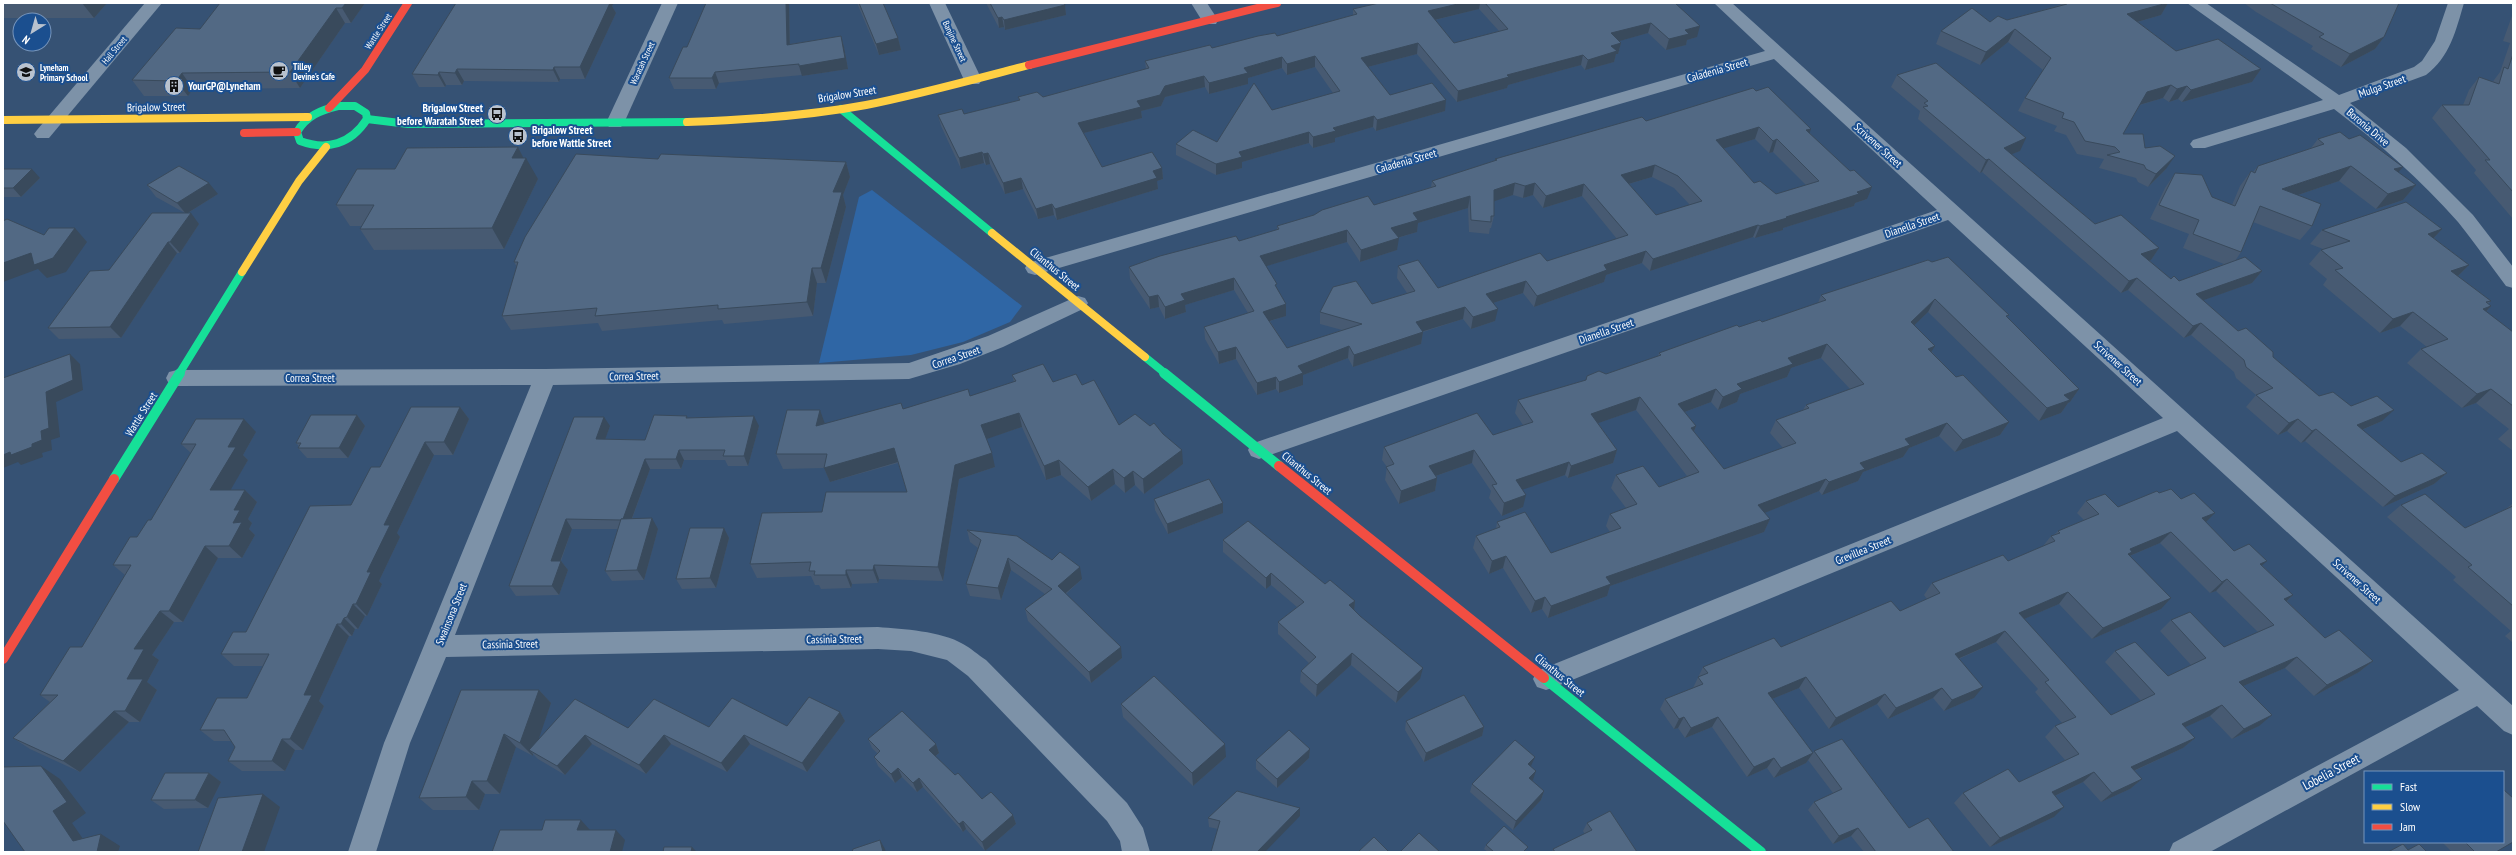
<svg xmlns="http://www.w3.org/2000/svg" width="2516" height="855" font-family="'PT Sans Narrow',sans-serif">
	<rect width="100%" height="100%" fill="#365274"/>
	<!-- green -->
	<polygon fill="#2f66a5" points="872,190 1022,306 1010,322 963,342 911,355 819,363 859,197"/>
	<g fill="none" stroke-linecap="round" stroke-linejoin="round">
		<!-- street -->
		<g fill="#7d92a8" fill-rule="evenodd">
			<polygon points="145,3 162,3 49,138 37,138 34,134 37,130"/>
			<polygon points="662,3 678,3 624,123 621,127 609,127 606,123"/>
			<polygon points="929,3 945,3 982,80 979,84 967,84 964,80"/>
			<polygon points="1191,3 1207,3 1218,20 1216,24 1204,24"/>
			<polygon points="1714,3 1732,3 2513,706 2513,735 2504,731 2477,706 2210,852 2169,852 2173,843 2459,690 2177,431 1555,687 1546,690 1537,687 1533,679 1537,671 2163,418 1948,220 1267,456 1259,459 1251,456 1248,450 1251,444 1937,210 1774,59 1035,275 1028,273 1025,268 1028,263 1765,51"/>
			<path d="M 2187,3 L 2206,3 L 2339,95 L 2414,67 L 2422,61 L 2435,41 L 2448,3 L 2464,3 C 2456,30 2450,57 2426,75 L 2350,103 L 2406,148 L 2473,215 L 2513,267 L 2513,288 L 2506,286 C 2490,265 2475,243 2458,222 C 2421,180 2379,143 2334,109 L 2205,148 L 2193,148 L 2190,144 L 2193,140 L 2323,100 Z"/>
			<path d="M 1078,296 L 1085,298 L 1088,303 L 1085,308 L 1003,347 L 960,364 L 909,379 L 553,385 L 455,635 L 878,627 C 903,629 941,631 963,644 C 971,648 978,655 986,660 L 1127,803 L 1143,828 L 1150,852 L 1122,852 L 1120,841 L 1107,821 L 968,676 L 947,660 L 911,651 L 878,649 L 446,657 L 410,743 L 376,852 L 348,852 L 384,743 L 531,385 L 177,386 L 169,384 L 166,378 L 169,372 L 177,370 L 545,369 L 909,363 L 988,336 Z"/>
		</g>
		<!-- fast-far1 -->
		<g stroke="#16e098" stroke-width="8">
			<path d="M 338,106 L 355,106 L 366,113 L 367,119 C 351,144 327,151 300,141 L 297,132 C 306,116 321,110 338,106 Z"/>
			<polyline points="841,109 992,233"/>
			<polyline points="367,119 408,124 687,122"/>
			<polyline points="1145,357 1166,374"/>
			<polyline points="179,374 242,272"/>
		</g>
		<!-- fast -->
		<g stroke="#16e098" stroke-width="10">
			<polyline points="1164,373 1279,466"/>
			<polyline points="114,479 180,373"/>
			<polyline points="1544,678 1761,852"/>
		</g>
		<!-- slow -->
		<g stroke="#ffcf43" stroke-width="8">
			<polyline points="3,120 308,117"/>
			<path d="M 687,122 C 747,120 807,116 866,105 C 921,94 975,79 1029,65"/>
			<polyline points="992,233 1145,357"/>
			<polyline points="242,272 299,181 326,147"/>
		</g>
		<!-- jam-far1 -->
		<g stroke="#f24e42" stroke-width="8">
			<polyline points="1029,65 1277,3"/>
			<polyline points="329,108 365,70 408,3"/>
			<polyline points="244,133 297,132"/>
		</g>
		<!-- jam -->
		<g stroke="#f24e42" stroke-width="10">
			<polyline points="1279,466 1544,678"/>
			<polyline points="3,659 114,479"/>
		</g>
	</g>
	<!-- wall -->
	<g fill="#475a72" fill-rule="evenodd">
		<polygon points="3,3 107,3 94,18 3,18"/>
		<polygon points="365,3 351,23 345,23 300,88 193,89 188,96 144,96 132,80 200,29"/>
		<polygon points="456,3 614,3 612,6 616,13 585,79 560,79 559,82 464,81 462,85 446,85 445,87 419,87 412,74"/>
		<polygon points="789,3 790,44 841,36 844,47 848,69 802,76 802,75 719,83 716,89 674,89 669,78 687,47"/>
		<polygon points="857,3 883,3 898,38 901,50 879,55"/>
		<polygon points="986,3 1064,3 1065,5 1066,15 1005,30 1004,27 999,28"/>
		<path d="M 1379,3 L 1675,3 L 1697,37 L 1687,40 L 1686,45 L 1666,50 L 1648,33 L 1619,41 L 1621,43 L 1618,54 L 1616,54 L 1614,62 L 1585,70 L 1581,65 L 1508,85 L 1507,88 L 1457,102 L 1417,54 L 1368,67 L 1390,95 L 1445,111 L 1376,131 L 1373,127 L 1335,138 L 1335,142 L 1313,148 L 1309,143 L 1242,162 L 1242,168 L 1216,175 L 1176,155 L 1176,144 L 1217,142 L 1272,110 L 1333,93 L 1315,67 L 1287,75 L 1282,68 L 1248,78 L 1248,84 L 1209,94 L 1205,87 L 1165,97 L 1161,106 L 1141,111 L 1142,118 L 1084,133 L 1102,167 L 1162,168 L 1163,179 L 1157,181 L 1158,189 L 1057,220 L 1054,215 L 1038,219 L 1023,189 L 1005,194 L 990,164 L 986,165 L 984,163 L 961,169 L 941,126 L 938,115 L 964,114 L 1019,100 L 1018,97 L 1043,97 L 1146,69 L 1145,61 L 1277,36 L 1353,15 L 1353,9 ZM 1479,9 L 1499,31 L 1454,43 L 1435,20 Z"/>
		<polygon points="2061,3 2168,3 2161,15 2138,22 2176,51 2261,69 2252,82 2182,102 2178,99 2169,102 2163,98 2140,105 2123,134 2145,148 2166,169 2148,187 2138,182 2136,178 2099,168 2104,159 2077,154 2066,135 2054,131 2057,126 2018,111 2025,98 2043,70 2008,42 1980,65 1936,44 1941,31 1990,22 2007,20 2060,5"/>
		<polygon points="2244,3 2399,3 2384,37 2375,49 2341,67 2311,49 2313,46 2256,12"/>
		<polygon points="2513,13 2513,219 2474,173 2476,170 2432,118 2442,105 2463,105 2469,90 2479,77 2493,82 2494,80 2500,72 2510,43 2503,41"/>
		<polygon points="1897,75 2020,151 2011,154 2095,224 2159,248 2151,260 2149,260 2171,279 2179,281 2224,264 2183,248 2189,234 2150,219 2165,188 2175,173 2212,197 2232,205 2240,186 2251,171 2253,172 2258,166 2311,148 2318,139 2398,173 2416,185 2403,200 2376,209 2339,181 2298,195 2312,226 2300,240 2253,222 2241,252 2235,261 2262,271 2252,283 2203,300 2238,331 2273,357 2319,396 2351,406 2382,421 2362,430 2401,462 2447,473 2434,484 2383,507 2305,441 2301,443 2287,431 2278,435 2246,407 2256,395 2236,378 2234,372 2191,335 2184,338 2128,290 2121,293 1982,172 1980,173 1918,119 1920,111 1891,87"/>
		<path d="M 1756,91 L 1810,133 L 1867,199 L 1855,203 L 1854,206 L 1783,228 L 1783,230 L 1755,238 L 1753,237 L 1650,271 L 1642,263 L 1606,275 L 1604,282 L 1534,307 L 1523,293 L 1493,303 L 1495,321 L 1471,329 L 1463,319 L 1423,332 L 1421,344 L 1353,367 L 1348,358 L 1303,375 L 1303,385 L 1279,393 L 1276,389 L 1257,395 L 1236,359 L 1219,364 L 1205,339 L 1204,327 L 1248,313 L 1234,290 L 1185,305 L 1186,312 L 1165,319 L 1159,307 L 1150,309 L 1130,279 L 1129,267 L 1239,241 L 1277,230 L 1277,226 L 1374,205 L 1431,187 L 1432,181 L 1495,161 L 1495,159 L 1646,121 ZM 1755,139 L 1769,153 L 1773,152 L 1806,185 L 1776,194 L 1754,183 L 1724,148 ZM 1652,177 L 1674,188 L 1690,205 L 1656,215 L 1629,184 ZM 1513,195 L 1523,198 L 1533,195 L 1543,208 L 1582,196 L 1617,239 L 1547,261 L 1438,288 L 1398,266 L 1397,278 L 1407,293 L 1372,304 L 1320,312 L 1320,324 L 1342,330 L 1287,348 L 1270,321 L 1286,316 L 1286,304 L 1277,290 L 1266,266 L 1347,242 L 1360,262 L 1397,250 L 1398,238 L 1417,232 L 1418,223 L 1468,208 L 1469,232 L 1489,234 L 1490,228 L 1491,228 L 1494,216 L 1494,201 Z"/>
		<polygon points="518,147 523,158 538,179 504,249 374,250 360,229 362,226 350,226 336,205 395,169"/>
		<polygon points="658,159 846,162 850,177 843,195 846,207 826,283 817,283 813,316 724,324 722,320 602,331 598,323 511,330 502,316 517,267 514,262"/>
		<polygon points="3,169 40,178 21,197 3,197"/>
		<polygon points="147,185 218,194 188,213 199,224 180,253 177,253 121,338 59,339 48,328 185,213 156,197"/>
		<polygon points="2442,229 2434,238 2469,265 2458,276 2491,301 2488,304 2491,306 2486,312 2513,332 2513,451 2498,439 2509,429 2476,403 2462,408 2407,363 2421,349 2427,347 2400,326 2380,333 2323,285 2327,279 2309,264 2321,250 2323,249 2310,244 2322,230"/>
		<path d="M 1928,260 L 2007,318 L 2079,389 L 2070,402 L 2068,403 L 2061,413 L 2039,421 L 1928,312 L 1914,325 L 1932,352 L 1956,377 L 2009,422 L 2000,435 L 1955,452 L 1939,436 L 1909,448 L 1903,457 L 1863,472 L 1858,481 L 1822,495 L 1819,491 L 1764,513 L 1770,519 L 1764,532 L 1610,586 L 1607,596 L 1548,618 L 1542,609 L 1531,613 L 1503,568 L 1489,574 L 1473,548 L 1476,536 L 1496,529 L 1497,522 L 1551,553 L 1610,532 L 1606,526 L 1610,514 L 1626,508 L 1611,488 L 1616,475 L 1659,487 L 1687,476 L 1636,410 L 1598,423 L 1617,450 L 1613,463 L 1568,478 L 1565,475 L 1523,489 L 1523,507 L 1502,516 L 1489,498 L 1491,491 L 1472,463 L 1436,476 L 1437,478 L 1435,491 L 1399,504 L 1385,480 L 1387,467 L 1382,460 L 1384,447 L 1493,435 L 1523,425 L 1515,413 L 1518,400 L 1606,374 L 1658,356 L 1659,353 L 1739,327 L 1762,322 L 1818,303 L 1821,295 ZM 1821,358 L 1850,389 L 1806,405 L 1803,410 L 1776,420 L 1770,433 L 1783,448 L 1724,469 L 1694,432 L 1696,426 L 1685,412 L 1711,402 L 1718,410 L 1737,402 L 1740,394 L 1787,377 L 1791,368 Z"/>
		<polygon points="1012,375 1053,382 1082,385 1119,425 1183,464 1144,494 1135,485 1125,493 1115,484 1091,501 1061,475 1046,480 1022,427 986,439 995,467 959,479 943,581 879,579 878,583 852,584 851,588 821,589 819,585 815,585 811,576 757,578 750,564 822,512 907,492 898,463 830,482 824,468 783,469 776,454 825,424 903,409 970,396 1014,382"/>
		<polygon points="460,407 469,419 453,455 434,455 397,533 400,537 379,581 382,584 367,616 365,616 358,629 355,629 352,636 349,636 319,701 324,706 303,750 295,750 285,771 242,771 228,761 235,747 231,741 214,741 200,730 247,698 263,666 234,666 221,654 246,632 351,505 380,467"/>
		<polygon points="357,415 365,426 348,458 307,458 298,448 299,446 296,443"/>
		<polygon points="688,418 759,426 748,466 728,466 725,460 684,460 681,469 650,469 632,519 658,529 644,580 612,581 605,571 618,529 572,529 561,561 568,570 559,595 516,596 509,586 610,426 605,439 645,440"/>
		<polygon points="256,432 243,455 248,460 230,490 245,490 257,502 248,519 252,523 249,529 255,535 242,558 218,558 183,622 174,622 152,655 159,660 147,682 157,690 140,722 129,722 80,772 30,749 13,738 50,702 40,695 82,647 125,575 113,565 137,537 151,520 191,453 181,444"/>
		<path d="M 2159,493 L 2206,523 L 2234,551 L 2262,565 L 2293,595 L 2287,601 L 2325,638 L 2373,661 L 2359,672 L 2314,696 L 2285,668 L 2243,686 L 2259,726 L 2232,739 L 2210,716 L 2185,727 L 2195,738 L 2183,748 L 2134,771 L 2142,779 L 2130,789 L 2101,802 L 2083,782 L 2055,796 L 2054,817 L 1990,847 L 1954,803 L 1963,793 L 2019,782 L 2065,760 L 2045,737 L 2055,726 L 2062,723 L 2035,692 L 2038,689 L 1996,642 L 1959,659 L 1974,698 L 1944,711 L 1933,698 L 1888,719 L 1877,704 L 1829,729 L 1799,688 L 1772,699 L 1813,753 L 1814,751 L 1909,828 L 1954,852 L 1864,852 L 1851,836 L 1833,844 L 1808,810 L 1814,802 L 1833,793 L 1808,760 L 1806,763 L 1774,778 L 1767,768 L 1747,777 L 1712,727 L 1685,738 L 1678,728 L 1674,729 L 1660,709 L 1665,699 L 1693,688 L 1703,667 L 1781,647 L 1900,611 L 1927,599 L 1924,595 L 1932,583 L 2008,561 L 2043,546 L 2051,536 L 2054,535 L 2058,531 L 2084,520 L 2077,513 L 2086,501 L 2118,507 ZM 2160,543 L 2210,593 L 2216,591 L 2258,632 L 2224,647 L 2171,620 L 2160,631 L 2191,665 L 2168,676 L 2115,651 L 2105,662 L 2141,701 L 2111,715 L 2024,619 L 2059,604 L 2092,639 L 2161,609 L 2130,556 Z"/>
		<polygon points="1154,499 1223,513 1168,534 1155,510"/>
		<polygon points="2513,503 2513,643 2505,636 2511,631 2453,580 2456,577 2387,517 2401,505 2465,528 2506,509"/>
		<polygon points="724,528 729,538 716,588 682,589 676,579"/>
		<polygon points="967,530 1052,560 1082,579 1066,594 1122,658 1091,683 1028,621 1025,609 1045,594 1011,570 1001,600 970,596 966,584 978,548 970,542"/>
		<polygon points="1223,540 1325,584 1355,601 1354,610 1420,679 1396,703 1351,665 1316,697 1300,682 1301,671 1309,663 1278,634 1278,622 1297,607 1271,585 1266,589 1223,552"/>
		<polygon points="539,690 551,703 538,740 628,728 787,726 840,712 845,721 807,772 750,744 727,772 671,744 646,774 592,744 565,775 538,759 533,754 533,756 516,747 500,794 485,794 479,810 433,810 419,798"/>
		<polygon points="1121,704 1226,757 1193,786 1123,717"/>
		<polygon points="1406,721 1484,727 1482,736 1424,762 1405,730"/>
		<polygon points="868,739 936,744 939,753 935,757 955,775 982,799 1013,815 1016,824 985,851 966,829 963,832 923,787 917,792 902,777 895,783 878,766 874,757 878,754 872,748"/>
		<polygon points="1310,749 1309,758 1277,788 1256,769 1256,760"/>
		<polygon points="1531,766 1531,767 1533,780 1532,781 1544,791 1541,800 1513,830 1470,792 1472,784"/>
		<polygon points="209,773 221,782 208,808 164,809 151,800"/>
		<polygon points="1300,816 1218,829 1209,827 1208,818"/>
		<polygon points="1587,823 1637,852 1552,852 1553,849 1585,834 1583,831"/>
		<polygon points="2442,842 2503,842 2496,852 2452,852"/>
		<polygon points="1486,845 1526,851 1526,852 1488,852 1484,849"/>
	</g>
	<!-- shaded-wall -->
	<g fill="#394a5c">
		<polygon points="82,3 107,3 94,18"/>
		<polygon points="346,3 365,3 351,23 342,8"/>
		<polygon points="604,3 614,3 612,6 616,13 585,79 580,67"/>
		<polygon points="786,3 789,3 790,55 787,45"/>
		<polygon points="1462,3 1480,3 1479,9 1426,22 1428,11"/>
		<polygon points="2168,3 2161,15 2120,27 2127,14"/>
		<polygon points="1065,5 1066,15 1005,30 1004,20"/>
		<polygon points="336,8 345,23 300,88 290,72"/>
		<polygon points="1002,17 1004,27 999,28 998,18"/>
		<polygon points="1651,23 1648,33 1609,44 1611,33"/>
		<polygon points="1700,26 1697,37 1687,40 1686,45 1666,50 1669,39 1685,30"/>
		<polygon points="2015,29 2008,42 1980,65 1986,52"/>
		<polygon points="841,36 844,47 848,69 802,76 799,66"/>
		<polygon points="2384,37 2375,49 2341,67 2350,54"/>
		<polygon points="898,38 901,50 879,55 876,44"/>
		<polygon points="1418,43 1417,54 1360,69 1361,58"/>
		<polygon points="1621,43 1618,54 1616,54 1614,62 1585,70 1588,60 1611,46"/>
		<polygon points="1583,55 1581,65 1508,85 1507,88 1457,102 1458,91 1507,75"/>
		<polygon points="1315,56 1315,67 1287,75 1287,64"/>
		<polygon points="1282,57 1282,68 1248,78 1248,84 1209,94 1209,83 1244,68"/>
		<polygon points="554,67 560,79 559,82 553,70"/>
		<polygon points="457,69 464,81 462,85 455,73"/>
		<polygon points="2261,69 2252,82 2182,102 2191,90"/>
		<polygon points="439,72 446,85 445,87 438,75"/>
		<polygon points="715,72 719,83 716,89 712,78"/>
		<polygon points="182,73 193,89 188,96 176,81"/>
		<polygon points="1204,76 1205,87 1165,97 1161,106 1141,111 1142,118 1080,134 1078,123 1137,101 1165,86"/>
		<polygon points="2171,85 2163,98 2139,105 2147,92"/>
		<polygon points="2187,86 2178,99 2169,102 2177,89"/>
		<polygon points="1446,100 1445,111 1376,131 1377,120"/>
		<polygon points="1374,116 1373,127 1335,138 1335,142 1313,148 1313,137 1333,128"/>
		<polygon points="1759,127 1755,139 1712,152 1716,140"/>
		<polygon points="1811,129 1807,141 1806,130"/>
		<polygon points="1309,132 1309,143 1242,162 1242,168 1216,175 1216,164 1239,152"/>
		<polygon points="2026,138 2020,151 1997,160 2004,148"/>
		<polygon points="1777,139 1773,152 1769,153 1773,141"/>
		<polygon points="518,147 525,161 526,158 538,179 504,249 492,228 512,158"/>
		<polygon points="982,152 984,163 961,169 959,158"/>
		<polygon points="988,153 990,164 986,165 983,154"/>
		<polygon points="2175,156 2166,169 2148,187 2156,174"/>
		<polygon points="1989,159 1982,172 1980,173 1986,160"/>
		<polygon points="846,162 850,177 843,195 846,207 826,283 821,268 833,192"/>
		<polygon points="1655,165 1652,177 1618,187 1621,175"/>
		<polygon points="2351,166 2339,181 2271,204 2282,189"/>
		<polygon points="2403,167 2391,181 2394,169"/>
		<polygon points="1162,168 1163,179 1157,181 1158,189 1057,220 1055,209 1153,171"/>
		<polygon points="32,169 40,178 21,197 13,188"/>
		<polygon points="1021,178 1023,189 1005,194 1003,183"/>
		<polygon points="209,183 218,194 186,214 177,203"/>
		<polygon points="1515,183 1513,195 1492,202 1494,190"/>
		<polygon points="1535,183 1533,195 1523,198 1525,186"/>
		<polygon points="1584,184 1582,196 1543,208 1546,196"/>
		<polygon points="2416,185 2403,200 2376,209 2388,194"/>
		<polygon points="1872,187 1867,199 1855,203 1854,206 1783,228 1783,230 1755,238 1760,226 1786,217"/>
		<polygon points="1470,196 1468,208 1418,223 1417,232 1390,240 1391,228 1413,213"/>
		<polygon points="1052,204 1054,215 1038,219 1036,209"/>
		<polygon points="191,213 199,224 180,253 170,242"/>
		<polygon points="1758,225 1753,237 1650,271 1653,259"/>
		<polygon points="75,228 87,242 66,272 47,278 38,269 3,282 3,263"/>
		<polygon points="2442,229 2429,243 2428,234"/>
		<polygon points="1347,230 1347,242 1260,268 1260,256"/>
		<polygon points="1399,238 1397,250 1360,262 1361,250"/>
		<polygon points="168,242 177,253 121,338 110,327"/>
		<polygon points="2159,248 2151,260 2133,266 2141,254"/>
		<polygon points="1646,251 1642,263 1606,275 1604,282 1534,307 1537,296 1604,265"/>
		<polygon points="2469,265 2455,279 2451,271"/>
		<polygon points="812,268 817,283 813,316 807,302"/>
		<polygon points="2262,271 2252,283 2187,306 2196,294"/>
		<polygon points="1234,278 1234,290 1185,305 1186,312 1165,319 1165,307 1181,294"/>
		<polygon points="2137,278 2128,290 2121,293 2129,281"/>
		<polygon points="1526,281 1523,293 1484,306 1486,294"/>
		<polygon points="1158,295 1159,307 1150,309 1149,297"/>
		<polygon points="1935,299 1928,312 1904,335 1911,322"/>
		<polygon points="1286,304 1286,316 1263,323 1263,312"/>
		<polygon points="2491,306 2478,320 2483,309"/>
		<polygon points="1465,307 1463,319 1414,334 1416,322"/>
		<polygon points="1498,309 1495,321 1471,329 1473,317"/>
		<polygon points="2413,312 2400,326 2380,333 2393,319"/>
		<polygon points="2201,323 2191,335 2184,338 2193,326"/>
		<polygon points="1423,332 1421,344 1353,367 1354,355"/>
		<polygon points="1827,344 1821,358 1791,368 1787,377 1740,394 1737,402 1718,410 1723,397 1737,384 1788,358"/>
		<polygon points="1349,346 1348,358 1303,375 1303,385 1279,393 1279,382 1298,366"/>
		<polygon points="1935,346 1927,359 1928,349"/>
		<polygon points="1236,347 1236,359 1219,364 1218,352"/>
		<polygon points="70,354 80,364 83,390 56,402 60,437 51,440 52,450 42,453 43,457 21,465 18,462 3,468 3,455 32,444 41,431 46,392"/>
		<polygon points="1276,377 1276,389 1257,395 1257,383"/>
		<polygon points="1716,389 1711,402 1674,416 1678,404"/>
		<polygon points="2079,389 2070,402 2068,403 2061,413 2039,421 2047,408 2064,395"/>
		<polygon points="2491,389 2476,403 2462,408 2477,394"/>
		<polygon points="1640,397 1636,410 1587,427 1591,414"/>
		<polygon points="460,407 469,419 453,455 444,442"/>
		<polygon points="820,410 825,424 816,426"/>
		<polygon points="2394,410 2382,421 2345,437 2357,425"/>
		<polygon points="1019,413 1022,427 984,440 981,425"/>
		<polygon points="357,415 365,426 348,458 339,448"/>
		<polygon points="754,416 759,426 748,466 744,456"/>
		<polygon points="604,417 610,426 602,448 596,439"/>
		<polygon points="244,419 256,432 243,455 248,460 223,503 210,490 228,447"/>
		<polygon points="2298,419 2287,431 2278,435 2289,423"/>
		<polygon points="2009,422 2000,435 1955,452 1963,440"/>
		<polygon points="1947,423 1939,436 1909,448 1903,457 1863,472 1858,481 1822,495 1829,482 1860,463 1905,439"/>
		<polygon points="1696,426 1691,439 1691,428"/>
		<polygon points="2316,429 2305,441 2301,443 2312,431"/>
		<polygon points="425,442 434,455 397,533 400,537 379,581 382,584 367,616 356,604 384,525"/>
		<polygon points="894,448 898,462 830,482 824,468"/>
		<polygon points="679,450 684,460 681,469 676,459"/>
		<polygon points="1182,450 1183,464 1144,494 1143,479"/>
		<polygon points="1474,450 1472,463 1427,479 1429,466"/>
		<polygon points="1617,450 1613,463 1568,478 1571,466"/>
		<polygon points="992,453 995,467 959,479 943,581 938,567 955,465"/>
		<polygon points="645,459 650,469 628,529 622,520"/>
		<polygon points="1059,460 1061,475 1046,480 1044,466"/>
		<polygon points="1569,462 1565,475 1513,493 1516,480"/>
		<polygon points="1113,469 1115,484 1091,501 1088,487"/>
		<polygon points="1133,471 1135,485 1125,493 1124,478"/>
		<polygon points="2447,473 2434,484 2383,507 2395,496"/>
		<polygon points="1437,478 1435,491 1399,504 1401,491"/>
		<polygon points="1826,479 1819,491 1752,518 1758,505"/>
		<polygon points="245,490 257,502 248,519 252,523 249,529 255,535 242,558 229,546 233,523 234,510"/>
		<polygon points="1526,495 1523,507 1502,516 1504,503"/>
		<polygon points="1223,503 1223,513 1168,534 1167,524"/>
		<polygon points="2215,513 2204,524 2202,518"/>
		<polygon points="652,518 658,529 644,580 637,570"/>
		<polygon points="566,519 572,529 557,570 551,561"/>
		<polygon points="1770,519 1764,532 1610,586 1607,596 1548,618 1551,606 1606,577"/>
		<polygon points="724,528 729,538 716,588 710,578"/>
		<polygon points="2171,532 2160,543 2127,557 2130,549"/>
		<polygon points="205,546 218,558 183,622 169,611"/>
		<polygon points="1506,556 1503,568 1489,574 1492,561"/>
		<polygon points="1008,558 1011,570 1001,600 998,588"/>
		<polygon points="561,561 568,570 559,595 552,586"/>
		<polygon points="2267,561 2255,572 2260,564"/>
		<polygon points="874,565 879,579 878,583 873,570"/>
		<polygon points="1080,567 1082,579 1060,598 1058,586"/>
		<polygon points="846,570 852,584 851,588 846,575"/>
		<polygon points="1271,573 1271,585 1266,589 1266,578"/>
		<polygon points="2227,579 2216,591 2210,593 2222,582"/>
		<polygon points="2068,592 2059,604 2010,625 2019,613"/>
		<polygon points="2293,595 2281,606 2284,599"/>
		<polygon points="1545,597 1542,609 1531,613 1535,601"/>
		<polygon points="2171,598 2161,609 2092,639 2103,628"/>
		<polygon points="1355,601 1354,612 1349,605"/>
		<polygon points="353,604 365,616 358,629 347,617"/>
		<polygon points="160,611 174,622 152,655 159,660 147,682 157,690 140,722 125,711 127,679 134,649"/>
		<polygon points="344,618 355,629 352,636 341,624"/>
		<polygon points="337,624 349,636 319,701 324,706 303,750 290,739 304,695"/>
		<polygon points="2005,631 1996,642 1946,664 1955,654"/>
		<polygon points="1121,647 1122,658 1091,683 1089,672"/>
		<polygon points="1352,653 1351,665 1316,697 1317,685"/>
		<polygon points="2297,657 2285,668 2227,693 2239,682"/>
		<polygon points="2373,661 2359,672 2314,696 2327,685"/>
		<polygon points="1423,668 1420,679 1396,703 1398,692"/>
		<polygon points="1806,677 1799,688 1762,703 1768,693"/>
		<polygon points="1983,687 1974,698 1944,711 1952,700"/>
		<polygon points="1942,688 1933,698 1888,719 1896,708"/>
		<polygon points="539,690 551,703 534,753 529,750 533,754 533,756 520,743"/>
		<polygon points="1885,694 1877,704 1829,729 1836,718"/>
		<polygon points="2222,705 2210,716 2170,734 2182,724"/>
		<polygon points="114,711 129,722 80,772 63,761"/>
		<polygon points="840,712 845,721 807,772 802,763"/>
		<polygon points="2272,715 2259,726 2232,739 2244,729"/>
		<polygon points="1684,717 1678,728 1674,729 1679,719"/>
		<polygon points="1718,717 1712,727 1685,738 1691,728"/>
		<polygon points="1484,727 1482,736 1424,762 1426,753"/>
		<polygon points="504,734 516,747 500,794 487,781"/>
		<polygon points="585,735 592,744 565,775 557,766"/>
		<polygon points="664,735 671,744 646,774 639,765"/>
		<polygon points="744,735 750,744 727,772 721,763"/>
		<polygon points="2195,738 2183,748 2120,777 2131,767"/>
		<polygon points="282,739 295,750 285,771 272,761"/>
		<polygon points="936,744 939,753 932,759 929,750"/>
		<polygon points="1225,744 1226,757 1193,786 1192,773"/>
		<polygon points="1310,749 1309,758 1277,788 1277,779"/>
		<polygon points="1813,753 1806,763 1774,778 1781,768"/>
		<polygon points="1535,757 1531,766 1525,773 1528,764"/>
		<polygon points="1774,758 1767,768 1747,777 1754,767"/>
		<polygon points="41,766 60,779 86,813 72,823 92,852 73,841 53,811"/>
		<polygon points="898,768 902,777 895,783 891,774"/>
		<polygon points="1536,771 1533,780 1526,787 1529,778"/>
		<polygon points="2094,772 2083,782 2042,802 2052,792"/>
		<polygon points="209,773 221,782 208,808 195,800"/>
		<polygon points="919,778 923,787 917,792 913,783"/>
		<polygon points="2142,779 2130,789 2101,802 2112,793"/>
		<polygon points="472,781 485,794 479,810 466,797"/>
		<polygon points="1544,791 1541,800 1513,830 1516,821"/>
		<polygon points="263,794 280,807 264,852 242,852"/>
		<polygon points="2064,807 2054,817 1990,847 2000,838"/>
		<polygon points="1300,808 1300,816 1265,852 1257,852"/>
		<polygon points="1013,815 1016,824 985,851 982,842"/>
		<polygon points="581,820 590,830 587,840 577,830"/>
		<polygon points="963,821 966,829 963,832 959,824"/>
		<polygon points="1858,828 1851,836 1833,844 1839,836"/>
		<polygon points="616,830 625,840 622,852 610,852"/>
		<polygon points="101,834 120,846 118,852 97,852"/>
		<polygon points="880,840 885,849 886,852 883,852"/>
		<polygon points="692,847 697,852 691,852"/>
	</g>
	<!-- building -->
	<g fill="#526984" stroke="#394a5c" fill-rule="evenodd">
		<polygon points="220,3 346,3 342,8 336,8 290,72 182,73 176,81 132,80 176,28 200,29"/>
		<polygon points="456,3 610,3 580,67 554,67 553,70 457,69 455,73 439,72 438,75 412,74"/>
		<polygon points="706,3 786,3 787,45 841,36 845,58 799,66 799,64 715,72 712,78 669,78 683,47 687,47"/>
		<polygon points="859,3 883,3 898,38 876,44"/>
		<polygon points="990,3 1064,3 1065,5 1004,20 1002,17 998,18"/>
		<polygon points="1379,3 1462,3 1428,11 1454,43 1508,29 1485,3 1675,3 1700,26 1685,30 1689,34 1669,39 1651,23 1611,33 1621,43 1611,46 1617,51 1588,60 1583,55 1507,75 1509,77 1458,91 1418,43 1361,58 1390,95 1432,83 1446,100 1377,120 1374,116 1333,128 1336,131 1313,137 1309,132 1239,152 1242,157 1216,164 1176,144 1193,130 1217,142 1254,83 1272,110 1340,91 1315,56 1287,64 1282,57 1244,68 1248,73 1209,83 1204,76 1165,86 1160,95 1137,101 1141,107 1078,123 1102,167 1152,152 1162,168 1153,171 1157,178 1055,209 1052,204 1036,209 1021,178 1003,183 988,153 983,154 982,152 959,158 938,115 962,109 964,114 1020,100 1018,97 1037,92 1043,97 1149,68 1145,61 1210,45 1212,48 1258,36 1275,33 1277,36 1357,14 1353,9"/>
		<polygon points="2066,3 2167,3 2127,14 2176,51 2218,39 2261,69 2191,90 2187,86 2177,89 2171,85 2147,92 2123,134 2143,134 2145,148 2160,146 2175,156 2156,174 2146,169 2144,165 2107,155 2120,152 2115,147 2085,141 2074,122 2062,118 2064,113 2025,98 2051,58 2015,29 1986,52 1941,31 1972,8 1990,22 1998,16 2007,20 2067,4"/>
		<polygon points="2270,3 2399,3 2384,37 2350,54 2319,37 2324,34"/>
		<polygon points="2513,54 2513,192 2485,160 2490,160 2442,105 2469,105 2479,77 2499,84 2504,67 2508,69"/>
		<polygon points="1936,63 2026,138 2004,148 2095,224 2121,215 2159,248 2141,254 2171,279 2174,276 2179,281 2245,257 2262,271 2196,294 2238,331 2246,328 2273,352 2273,357 2319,396 2333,392 2351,406 2377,396 2394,410 2357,425 2401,462 2422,453 2447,473 2395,496 2316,429 2312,431 2298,419 2289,423 2256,395 2273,388 2246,367 2244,360 2201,323 2193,326 2137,278 2129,281 1989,159 1986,160 1923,107 1928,106 1924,103 1928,101 1897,75"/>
		<path d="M 1768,87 L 1811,129 L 1806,130 L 1850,171 L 1854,170 L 1872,187 L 1857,192 L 1859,194 L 1786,217 L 1787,218 L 1760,226 L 1758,225 L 1653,259 L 1646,251 L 1604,265 L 1607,270 L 1537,296 L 1526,281 L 1486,294 L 1498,309 L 1473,317 L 1465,307 L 1416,322 L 1423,332 L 1354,355 L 1349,346 L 1298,366 L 1303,373 L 1279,382 L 1276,377 L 1257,383 L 1236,347 L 1218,352 L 1204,327 L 1254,311 L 1234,278 L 1181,294 L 1185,300 L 1165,307 L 1158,295 L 1149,297 L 1129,267 L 1160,256 L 1236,236 L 1239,241 L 1279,229 L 1277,226 L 1314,215 L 1322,210 L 1368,196 L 1374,205 L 1436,186 L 1432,181 L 1497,160 L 1495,159 L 1642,117 L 1646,121 L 1753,88 L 1756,91 ZM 1759,127 L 1773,141 L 1777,139 L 1819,181 L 1776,194 L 1760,181 L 1754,183 L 1716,140 ZM 1655,165 L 1678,176 L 1702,201 L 1656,215 L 1621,175 ZM 1515,183 L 1525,186 L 1535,183 L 1546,196 L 1584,184 L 1628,235 L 1547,261 L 1540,253 L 1438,288 L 1418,260 L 1398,266 L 1415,291 L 1372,304 L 1356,281 L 1333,287 L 1320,312 L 1362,324 L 1287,348 L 1263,312 L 1286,304 L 1275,285 L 1277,284 L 1260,256 L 1347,230 L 1361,250 L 1399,238 L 1391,228 L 1418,220 L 1413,213 L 1470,196 L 1471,220 L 1491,222 L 1491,216 L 1494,216 L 1494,190 Z"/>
		<polygon points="2340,132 2349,139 2360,135 2403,167 2394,169 2416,185 2388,194 2351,166 2282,189 2321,204 2312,226 2260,206 2241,252 2193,234 2199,220 2159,205 2175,173 2202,175 2212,197 2235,206 2251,171 2255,173 2258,166 2324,144 2318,139"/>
		<polygon points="518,147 512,158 526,158 492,228 360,229 374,205 336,205 357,169 395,169 407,148"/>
		<polygon points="576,154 658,159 661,154 846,162 833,192 842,192 821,268 812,268 807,302 718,309 718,305 595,316 597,308 502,316 518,262 514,262 525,237"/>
		<polygon points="179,166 209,183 177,203 147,185"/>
		<polygon points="3,169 32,169 13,188 3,188"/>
		<polygon points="2406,202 2442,229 2428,234 2469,265 2451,271 2491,301 2486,302 2491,306 2483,309 2513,332 2513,406 2491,389 2477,394 2421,349 2448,339 2413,312 2393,319 2335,270 2343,268 2321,250 2350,241 2322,230"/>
		<polygon points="152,213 191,213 170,242 168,242 110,327 48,328 90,271 109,270"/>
		<polygon points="7,219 44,235 49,228 75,228 53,258 34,265 31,253 3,263 3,221"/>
		<path d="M 1948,257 L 2009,315 L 2006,316 L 2079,389 L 2064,395 L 2070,400 L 2047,408 L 1935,299 L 1911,322 L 1935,346 L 1928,349 L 1956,377 L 1963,375 L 2009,422 L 1963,440 L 1947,423 L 1905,439 L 1910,445 L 1860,463 L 1865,469 L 1829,482 L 1826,479 L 1758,505 L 1770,519 L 1606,577 L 1611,584 L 1551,606 L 1545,597 L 1535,601 L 1506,556 L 1492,561 L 1476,536 L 1500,527 L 1497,522 L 1525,512 L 1551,553 L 1621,528 L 1610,514 L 1637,504 L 1616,475 L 1643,466 L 1659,487 L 1699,472 L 1640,397 L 1591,414 L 1617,450 L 1571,466 L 1569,462 L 1516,480 L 1526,495 L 1504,503 L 1492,485 L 1497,484 L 1474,450 L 1429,466 L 1437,478 L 1401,491 L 1386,467 L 1394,464 L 1384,447 L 1477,413 L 1493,435 L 1533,422 L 1518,400 L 1586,380 L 1587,376 L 1599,371 L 1606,374 L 1661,355 L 1659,353 L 1737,325 L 1739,327 L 1760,320 L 1762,322 L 1826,300 L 1821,295 L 1928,260 L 1932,262 ZM 1827,344 L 1864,384 L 1806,405 L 1809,408 L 1776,420 L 1796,443 L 1724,469 L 1691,428 L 1696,426 L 1678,404 L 1716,389 L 1723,397 L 1742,389 L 1737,384 L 1793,364 L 1788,358 Z"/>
		<polygon points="70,354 73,380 46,392 49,428 41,431 42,440 32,444 32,447 11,455 10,452 3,455 3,378"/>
		<polygon points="1043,364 1053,382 1076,374 1082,385 1094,380 1119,425 1135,414 1150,426 1154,423 1163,434 1182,450 1143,479 1133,471 1124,478 1113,469 1088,487 1059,460 1044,466 1019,413 981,425 992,453 955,465 938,567 874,565 873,570 846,570 846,575 814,575 815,571 809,571 811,562 750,564 762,513 822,512 826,492 907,492 894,448 824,468 827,454 776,454 787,410 820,410 816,426 901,403 903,409 968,389 970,396 1016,381 1012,375"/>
		<polygon points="411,407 460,407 444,442 425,442 384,525 390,525 367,572 371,572 356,604 353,604 347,617 344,618 341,624 337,624 304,695 312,695 290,739 282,739 272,761 228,761 235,747 224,730 200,730 217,698 247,698 269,654 221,654 233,632 246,632 310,506 351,505 371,467 380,467"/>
		<polygon points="311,415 357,415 339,448 298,448 301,443 296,443"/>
		<polygon points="654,415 687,416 686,418 754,416 744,456 723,456 725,450 679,450 676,459 645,459 623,519 621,519 621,520 566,519 551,561 561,561 552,586 509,586 574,417 604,417 596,439 645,440"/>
		<polygon points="196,419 244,419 228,447 236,447 210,490 245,490 234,510 240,510 233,523 242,522 229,546 205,546 169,611 160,611 134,649 144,649 127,679 143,679 125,711 114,711 63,761 13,738 58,695 40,695 70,647 82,647 131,565 113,565 130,537 137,537 148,520 151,520 196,444 181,444"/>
		<polygon points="1209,479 1223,503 1167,524 1154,499"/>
		<path d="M 2171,489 L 2181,499 L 2194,493 L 2215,513 L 2202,518 L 2234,551 L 2249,544 L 2267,561 L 2260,564 L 2293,595 L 2284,599 L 2325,638 L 2339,630 L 2373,661 L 2327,685 L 2297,657 L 2239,682 L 2272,715 L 2244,729 L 2222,705 L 2182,724 L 2195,738 L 2131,767 L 2142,779 L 2112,793 L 2094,772 L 2052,792 L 2064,807 L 2000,838 L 1963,793 L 2008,769 L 2019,782 L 2079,754 L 2055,726 L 2076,717 L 2045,682 L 2049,680 L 2005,631 L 1955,654 L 1983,687 L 1952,700 L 1942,688 L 1896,708 L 1885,694 L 1836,718 L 1806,677 L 1768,693 L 1813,753 L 1781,768 L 1774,758 L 1754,767 L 1718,717 L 1691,728 L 1684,717 L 1679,719 L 1665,699 L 1703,684 L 1698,677 L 1708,673 L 1703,667 L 1774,638 L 1781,647 L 1891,601 L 1900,611 L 1940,593 L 1932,583 L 2003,555 L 2008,561 L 2055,541 L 2051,536 L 2060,533 L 2058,531 L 2099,514 L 2086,501 L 2105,494 L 2118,507 L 2157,491 L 2159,493 ZM 2171,532 L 2222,582 L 2227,579 L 2274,625 L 2224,647 L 2190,612 L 2171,620 L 2206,658 L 2168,676 L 2135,642 L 2115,651 L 2155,694 L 2111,715 L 2019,613 L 2068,592 L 2103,628 L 2171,598 L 2128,554 L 2132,552 L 2130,549 Z"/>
		<polygon points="2425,494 2465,528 2513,506 2513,606 2468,567 2472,565 2401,505"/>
		<polygon points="652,518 637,570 605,571 621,519"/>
		<polygon points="1248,521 1325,584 1330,580 1355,601 1349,605 1360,616 1423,668 1398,692 1352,653 1317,685 1301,671 1316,657 1278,622 1304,602 1271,573 1266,578 1223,540"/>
		<polygon points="690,528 724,528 710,578 676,579"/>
		<polygon points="967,530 1017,536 1052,560 1060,552 1080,567 1058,586 1121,647 1089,672 1025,609 1052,589 1008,558 998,588 966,584 981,540"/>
		<polygon points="1154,676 1225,744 1192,773 1121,704"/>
		<polygon points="461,690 539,690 520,743 504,734 487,781 472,781 466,797 419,798"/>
		<polygon points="1464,695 1484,727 1426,753 1406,721"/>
		<polygon points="809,697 840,712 802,763 744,735 721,763 664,735 639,765 585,735 557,766 529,750 575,699 628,728 654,699 709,727 732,698 787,726"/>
		<polygon points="902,711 936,744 929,750 955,775 958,773 982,799 991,792 1013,815 982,842 963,821 959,824 919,778 913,783 898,768 891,774 874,757 880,751 868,739"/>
		<polygon points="1289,730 1310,749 1277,779 1256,760"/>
		<polygon points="1842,739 1909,828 1928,818 1954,852 1876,852 1858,828 1839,836 1814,802 1842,789 1814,751"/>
		<polygon points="1515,740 1535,757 1528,764 1536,771 1529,778 1544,791 1516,821 1472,784"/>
		<polygon points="41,766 67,802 53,811 73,841 101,834 97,852 25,852 3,821 3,767"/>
		<polygon points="165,773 209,773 195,800 151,800"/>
		<polygon points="2503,790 2504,790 2513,798 2513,842 2496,852 2475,852 2465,842 2503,842"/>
		<polygon points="1237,791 1300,808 1257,852 1211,852 1220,821 1208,818"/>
		<polygon points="263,794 242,852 198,852 218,798"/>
		<polygon points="1610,811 1637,852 1555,852 1553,849 1592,830 1587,823"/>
		<polygon points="545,820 581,820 577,830 616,830 610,852 492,852 500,830 542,830"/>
		<polygon points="1504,826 1528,847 1523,852 1494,852 1486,845"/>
		<polygon points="1419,833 1440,852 1400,852"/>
		<polygon points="1374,837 1389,852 1358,852"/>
		<polygon points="880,840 883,852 852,852 853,849"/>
		<polygon points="2403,844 2408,850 2419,844 2427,852 2388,852"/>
		<polygon points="664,847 692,847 691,852 663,852"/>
	</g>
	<!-- icons -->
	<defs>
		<symbol id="cafe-disc" viewBox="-11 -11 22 22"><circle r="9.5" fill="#b9c2ce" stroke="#1b4f8f"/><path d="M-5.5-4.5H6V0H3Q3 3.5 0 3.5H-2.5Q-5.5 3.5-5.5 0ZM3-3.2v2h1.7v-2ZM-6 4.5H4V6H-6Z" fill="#111"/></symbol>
		<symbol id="school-disc" viewBox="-11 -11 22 22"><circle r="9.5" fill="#b9c2ce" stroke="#1b4f8f"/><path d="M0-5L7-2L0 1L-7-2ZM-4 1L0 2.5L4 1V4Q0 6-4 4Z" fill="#111"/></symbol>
		<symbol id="building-disc" viewBox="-11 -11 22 22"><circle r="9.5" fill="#b9c2ce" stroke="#1b4f8f"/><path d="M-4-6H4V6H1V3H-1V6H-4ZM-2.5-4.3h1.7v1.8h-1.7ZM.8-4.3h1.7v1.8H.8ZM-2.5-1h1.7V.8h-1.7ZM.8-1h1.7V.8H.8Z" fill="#111"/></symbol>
		<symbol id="bus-disc" viewBox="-11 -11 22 22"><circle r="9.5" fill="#b9c2ce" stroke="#1b4f8f"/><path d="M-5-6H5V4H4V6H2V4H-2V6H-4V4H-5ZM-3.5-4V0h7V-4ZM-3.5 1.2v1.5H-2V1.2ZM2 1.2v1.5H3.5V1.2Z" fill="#111"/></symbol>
	</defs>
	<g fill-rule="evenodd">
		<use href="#cafe-disc" x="268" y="60" width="22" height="22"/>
		<use href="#school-disc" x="15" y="61" width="22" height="22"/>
		<use href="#building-disc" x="163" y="75" width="22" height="22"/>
		<use href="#bus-disc" x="486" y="103" width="22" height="22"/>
		<use href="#bus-disc" x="507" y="125" width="22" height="22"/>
	</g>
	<g text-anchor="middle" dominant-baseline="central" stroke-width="4" stroke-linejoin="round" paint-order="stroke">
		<!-- far-street labels -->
		<g font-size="9" fill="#fff" stroke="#1b4f8f">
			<text transform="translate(378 31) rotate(-57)">Wattle Street</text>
			<text transform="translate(955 41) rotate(65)">Banjine Street</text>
			<text transform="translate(114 50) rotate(-50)">Hall Street</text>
			<text transform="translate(642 63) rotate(-65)">Waratah Street</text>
		</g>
		<!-- far-poi labels -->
		<g font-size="9" font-weight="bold" fill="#fff" stroke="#1b4f8f" text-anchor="start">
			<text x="293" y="66">Tilley<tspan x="293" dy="10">Devine's Cafe</tspan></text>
			<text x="40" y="67">Lyneham<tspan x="40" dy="10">Primary School</tspan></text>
		</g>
		<!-- street labels -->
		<g font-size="11" fill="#fff" stroke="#1b4f8f">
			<text transform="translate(1717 70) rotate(-16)">Caladenia Street</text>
			<text transform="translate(2382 86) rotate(-19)">Mulga Street</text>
			<text transform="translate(847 94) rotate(-9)">Brigalow Street</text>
			<text transform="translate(156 107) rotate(-1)">Brigalow Street</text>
			<text transform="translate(2368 127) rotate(40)">Boronia Drive</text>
			<text transform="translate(1878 145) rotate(42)">Scrivener Street</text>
			<text transform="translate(1406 161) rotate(-16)">Caladenia Street</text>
			<text transform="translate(1912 225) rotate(-19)">Dianella Street</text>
			<text transform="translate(1055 269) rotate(39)">Clianthus Street</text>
			<text transform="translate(1606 331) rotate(-19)">Dianella Street</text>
			<text transform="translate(956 357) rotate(-19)">Correa Street</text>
			<text transform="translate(2118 363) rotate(42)">Scrivener Street</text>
			<text transform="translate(634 376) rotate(-1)">Correa Street</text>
			<text x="310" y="378">Correa Street</text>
			<text transform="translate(141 414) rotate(-58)">Wattle Street</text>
			<text transform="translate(1307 473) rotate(39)">Clianthus Street</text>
			<text transform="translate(1863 550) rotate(-22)">Grevillea Street</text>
			<text transform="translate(2357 581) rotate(42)">Scrivener Street</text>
			<text transform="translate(451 614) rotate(-68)">Swainsona Street</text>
			<text transform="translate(834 639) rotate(-1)">Cassinia Street</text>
			<text transform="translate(510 644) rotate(-1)">Cassinia Street</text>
			<text transform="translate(1560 675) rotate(39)">Clianthus Street</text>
		</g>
		<!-- poi labels -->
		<g font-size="11" font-weight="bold" fill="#fff" stroke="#1b4f8f" text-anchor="start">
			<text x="188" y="86">YourGP@Lyneham</text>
			<text x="483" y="108" text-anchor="end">Brigalow Street<tspan x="483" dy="13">before Waratah Street</tspan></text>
			<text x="532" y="130">Brigalow Street<tspan x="532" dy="13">before Wattle Street</tspan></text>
		</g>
		<!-- near-street labels -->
		<g font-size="13" fill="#fff" stroke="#1b4f8f">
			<text transform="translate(2331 772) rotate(-28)">Lobelia Street</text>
		</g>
	</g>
	<!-- border -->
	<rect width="2516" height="855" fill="none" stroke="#ffffff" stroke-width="8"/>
	<!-- legend -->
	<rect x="2364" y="771" width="140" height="72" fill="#1b4f8f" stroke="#7695bc"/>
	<rect x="2372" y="784" width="20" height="6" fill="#16e098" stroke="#7695bc"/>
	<text x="2400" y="791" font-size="12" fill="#ffffff">Fast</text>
	<rect x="2372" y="804" width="20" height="6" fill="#ffcf43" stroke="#7695bc"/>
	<text x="2400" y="811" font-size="12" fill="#ffffff">Slow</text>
	<rect x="2372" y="824" width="20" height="6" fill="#f24e42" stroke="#7695bc"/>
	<text x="2400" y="831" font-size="12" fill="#ffffff">Jam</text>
	<!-- north arrow -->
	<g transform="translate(32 32) rotate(217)"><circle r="19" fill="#1b4f8f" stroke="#7695bc"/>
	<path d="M0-3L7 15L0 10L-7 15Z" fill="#b9c2ce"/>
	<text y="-6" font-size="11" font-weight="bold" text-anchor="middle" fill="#ffffff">N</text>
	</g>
</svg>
